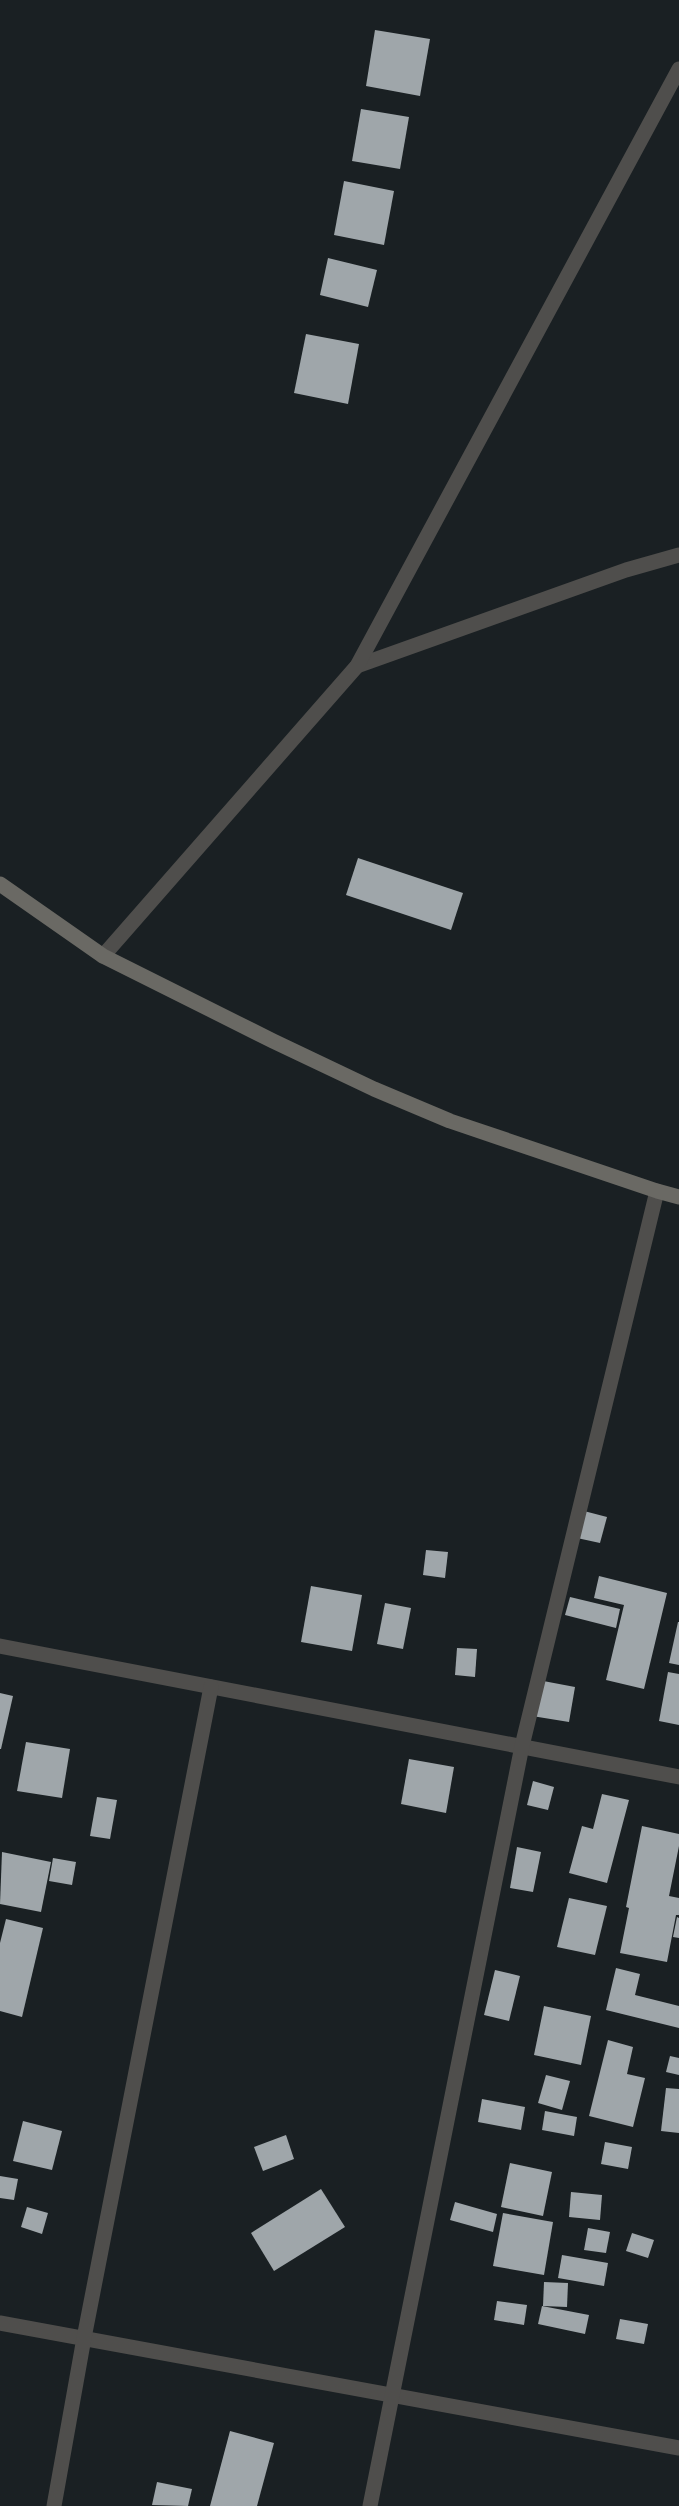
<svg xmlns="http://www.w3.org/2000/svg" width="679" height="2506" font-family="'Golos Text',sans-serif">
	<rect width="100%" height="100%" fill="#1a2023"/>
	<!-- building -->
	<g fill="#9fa6aa">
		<polygon points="375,30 430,39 420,96 366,86"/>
		<polygon points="361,109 409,117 400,169 352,161"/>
		<polygon points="344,181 394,191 384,245 334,235"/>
		<polygon points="328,258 377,270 368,307 320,295"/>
		<polygon points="306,334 359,344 348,404 294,393"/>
		<polygon points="358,858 463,893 451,930 346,895"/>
		<polygon points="584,1511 607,1517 600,1543 577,1538"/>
		<polygon points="426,1550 448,1552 445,1578 423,1575"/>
		<polygon points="599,1576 667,1593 644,1689 606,1680 624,1605 594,1598"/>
		<polygon points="311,1586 362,1595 352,1651 301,1642"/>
		<polygon points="570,1597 620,1609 616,1628 565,1615"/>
		<polygon points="385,1603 411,1608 403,1649 377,1644"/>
		<polygon points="678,1622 679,1622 679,1665 669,1663"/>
		<polygon points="457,1648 477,1649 475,1677 455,1675"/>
		<polygon points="668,1672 679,1674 679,1725 659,1721"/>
		<polygon points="538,1680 575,1687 569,1722 532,1716"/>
		<polygon points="0,1693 13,1696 1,1749 0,1749"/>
		<polygon points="26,1742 70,1749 62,1798 17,1791"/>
		<polygon points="409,1759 454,1767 446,1813 401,1804"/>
		<polygon points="533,1781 554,1787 548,1810 527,1805"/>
		<polygon points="602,1794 629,1800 607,1883 569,1873 582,1826 593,1829"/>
		<polygon points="97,1797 117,1800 110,1839 90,1836"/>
		<polygon points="642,1826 679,1834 679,1846 669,1896 679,1898 679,1915 676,1915 667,1962 620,1953 629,1908 626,1907"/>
		<polygon points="517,1847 541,1852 533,1892 510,1888"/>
		<polygon points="2,1852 51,1862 41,1912 0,1904"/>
		<polygon points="53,1858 76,1862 72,1885 49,1881"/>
		<polygon points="569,1898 607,1906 595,1955 557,1947"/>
		<polygon points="677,1917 679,1918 679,1938 673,1937"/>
		<polygon points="6,1919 43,1928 22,2017 0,2011 0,1943"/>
		<polygon points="616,1968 640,1974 635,1995 679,2006 679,2028 606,2010"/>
		<polygon points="495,1970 520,1976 509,2021 484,2015"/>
		<polygon points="544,2006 591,2016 581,2065 534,2055"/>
		<polygon points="608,2040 633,2047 627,2074 645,2078 633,2127 589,2116"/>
		<polygon points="670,2056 679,2058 679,2075 666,2072"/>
		<polygon points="546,2075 570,2081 562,2110 538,2103"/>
		<polygon points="666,2088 679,2089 679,2133 661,2131"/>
		<polygon points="482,2099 525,2107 521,2130 478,2122"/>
		<polygon points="545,2111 577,2117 574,2136 542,2130"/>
		<polygon points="23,2121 62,2131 52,2170 13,2161"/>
		<polygon points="286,2135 294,2159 263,2171 254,2147"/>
		<polygon points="605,2142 632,2147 628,2169 601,2164"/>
		<polygon points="510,2163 552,2172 543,2216 501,2207"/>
		<polygon points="0,2176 18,2179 14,2200 0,2198"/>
		<polygon points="321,2189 345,2227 274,2271 251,2233"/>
		<polygon points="571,2192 602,2195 600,2220 569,2217"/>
		<polygon points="455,2202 497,2214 493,2232 450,2220"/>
		<polygon points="27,2207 48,2213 42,2234 21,2227"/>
		<polygon points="503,2213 553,2222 544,2275 493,2266"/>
		<polygon points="588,2228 610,2232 606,2253 584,2250"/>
		<polygon points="632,2233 654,2240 648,2258 626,2251"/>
		<polygon points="562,2255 608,2263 604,2286 558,2278"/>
		<polygon points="544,2282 568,2283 567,2307 543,2306"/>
		<polygon points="497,2301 527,2305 524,2325 494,2320"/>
		<polygon points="542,2306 589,2315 585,2334 538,2324"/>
		<polygon points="620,2319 648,2324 644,2344 616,2339"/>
		<polygon points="230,2431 274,2443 257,2506 210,2506"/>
		<polygon points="157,2482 192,2489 188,2506 152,2505"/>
	</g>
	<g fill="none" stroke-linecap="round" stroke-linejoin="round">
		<!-- street -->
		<g stroke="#4f4e4c" stroke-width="15">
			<polyline points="357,666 626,570 679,555"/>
			<polyline points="103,956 357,666 679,69"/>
			<polyline points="0,1646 679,1777"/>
			<polyline points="0,2323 679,2448"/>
			<polyline points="54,2506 84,2338 211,1687"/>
			<polyline points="370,2506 522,1746 657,1191"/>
		</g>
		<!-- secondary -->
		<polyline stroke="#6a6964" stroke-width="15" points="0,884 103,956 273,1041 374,1089 450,1121 657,1191 679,1197"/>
	</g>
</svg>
